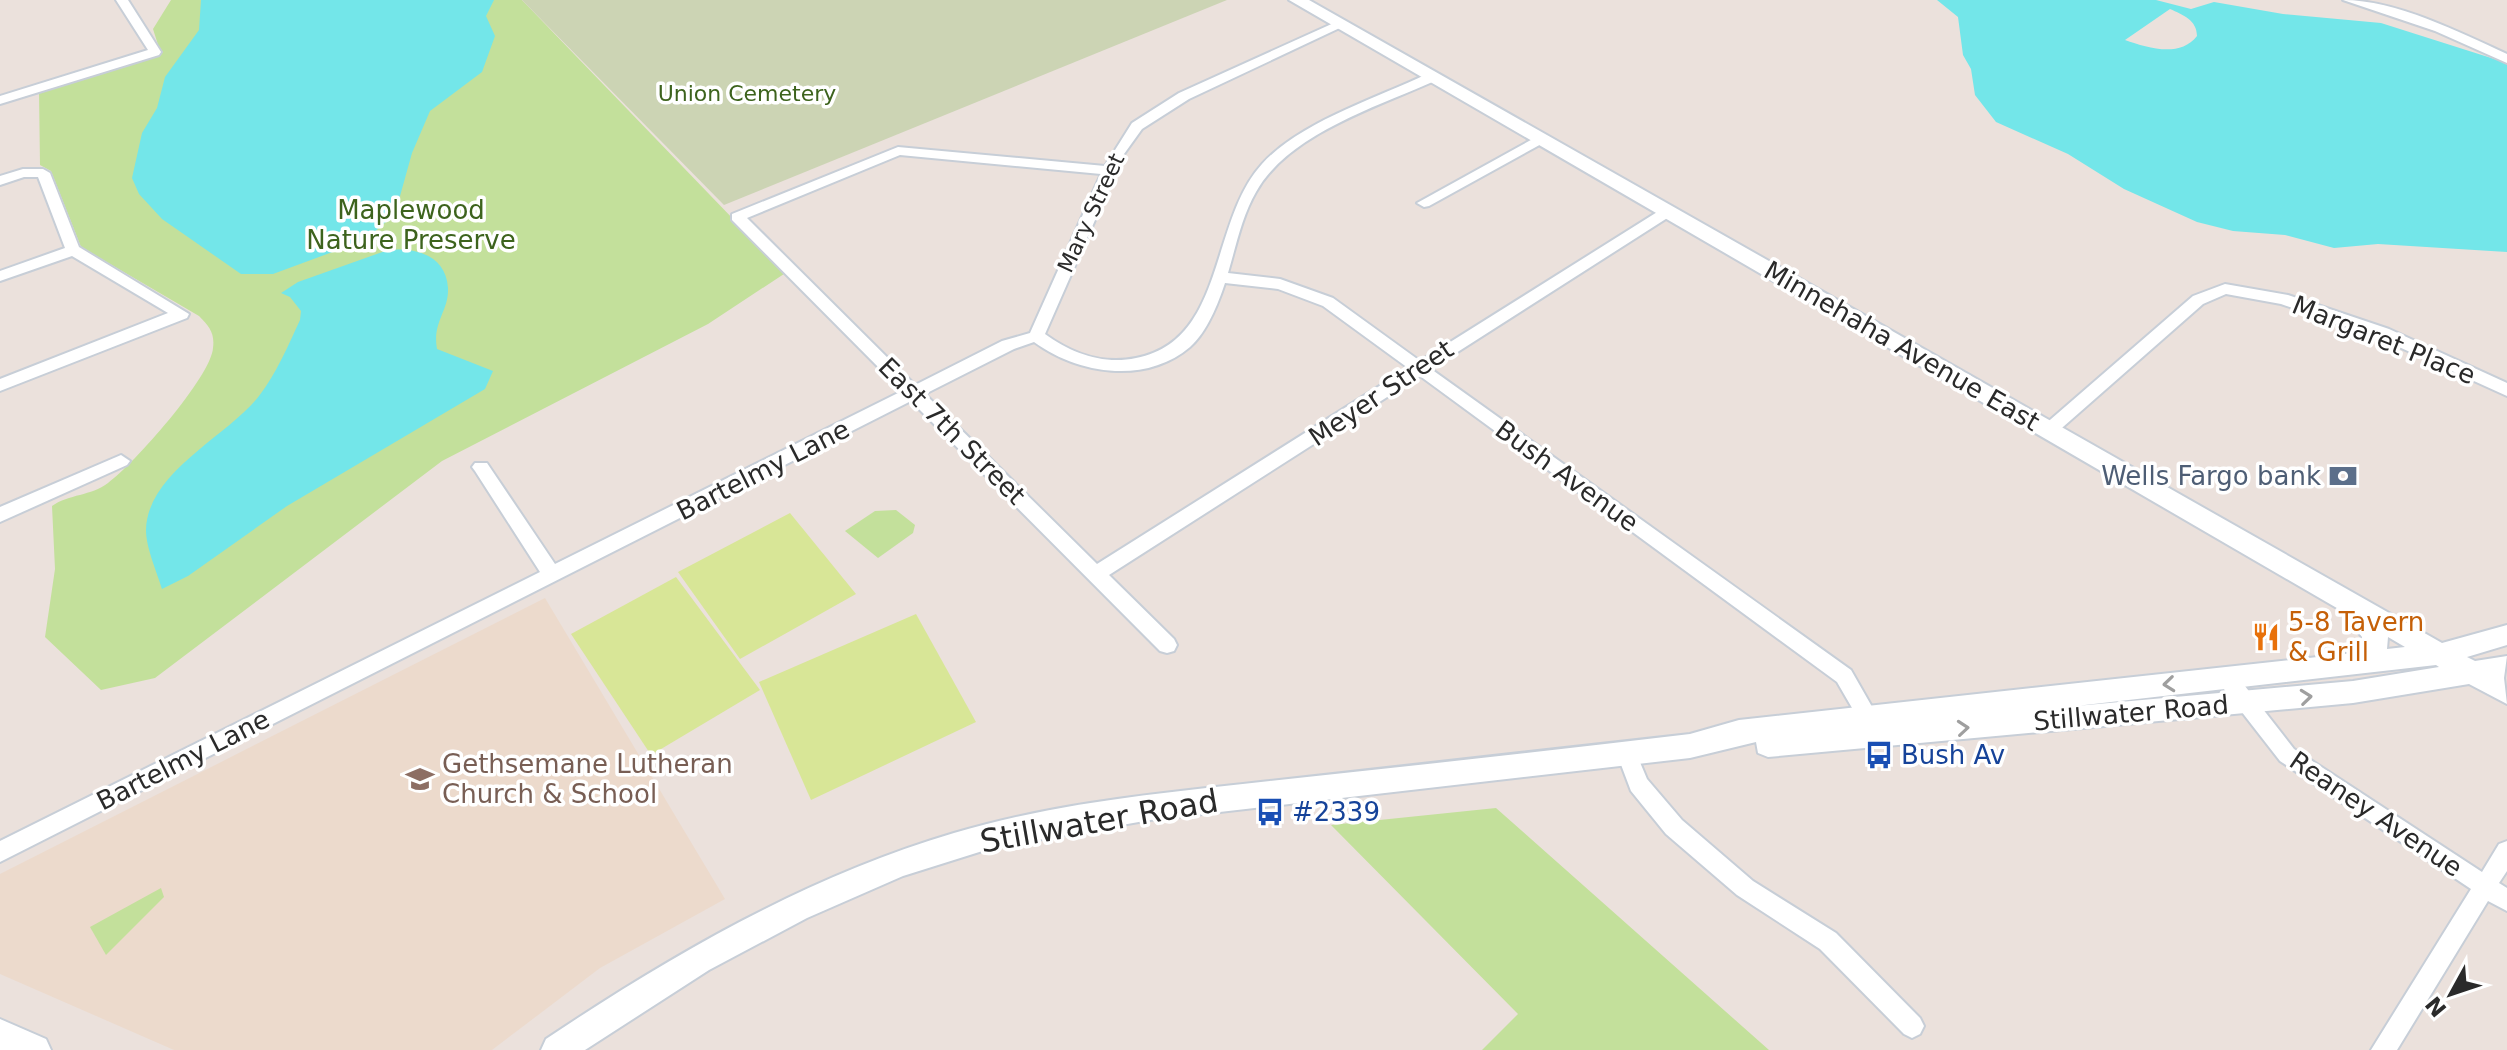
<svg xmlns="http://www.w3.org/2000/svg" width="2507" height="1050" font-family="'DejaVu Sans',sans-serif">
	<rect width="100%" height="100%" fill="#ebe1dc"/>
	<!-- education -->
	<polygon fill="#ecdacc" points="545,598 725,899 600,968 492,1050 174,1050 0,974 0,874"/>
	<!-- green -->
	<g fill="#c3e09b">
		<path d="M 171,0 L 522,0 L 763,250 L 790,270 L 708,324 L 442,461 L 155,678 L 101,690 L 45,637 L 55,569 L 52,506 C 69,494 91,496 108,483 C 133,465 211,377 213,348 C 215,333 209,326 199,316 L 81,247 L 51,171 L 40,165 L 39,91 L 160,51 L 153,29 Z"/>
		<polygon points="896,510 915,525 913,533 878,558 845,531 875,511"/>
		<polygon points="1496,808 1769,1050 1482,1050 1518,1014 1331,825"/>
		<polygon points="161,888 164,897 106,955 90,927"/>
	</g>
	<!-- cemetery -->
	<polygon fill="#ccd4b4" points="522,0 1227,0 724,205"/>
	<!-- pitch -->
	<g fill="#d8e697">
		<polygon points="790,513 856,594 740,659 678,572"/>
		<polygon points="676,577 760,690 651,755 571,634"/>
		<polygon points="916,614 976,722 811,800 759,682"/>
	</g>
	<!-- water -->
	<g fill="#73e6e9" fill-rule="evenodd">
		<polygon points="201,0 494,0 486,16 495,36 482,72 430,111 412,153 395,214 365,240 273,274 241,274 162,219 139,194 132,178 142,133 157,108 165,77 199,30"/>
		<path d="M 1937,0 L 2156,0 L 2191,9 L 2214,2 L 2283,14 L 2381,23 L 2507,63 L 2507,252 L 2378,244 L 2334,248 L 2285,235 L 2233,231 L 2197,222 L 2124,189 L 2068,154 L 1996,122 L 1975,95 L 1971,69 L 1963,55 L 1958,17 ZM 2170,9 C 2183,15 2197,20 2197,36 C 2180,58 2148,48 2125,40 Z"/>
		<path d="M 388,250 C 415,247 446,255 448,288 C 449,311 432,322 437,349 L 493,371 L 485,389 L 287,506 L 188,576 L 162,589 C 157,572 146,548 146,530 C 147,472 228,436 259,396 C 276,374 288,346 300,320 L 301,311 L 290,297 L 281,293 L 298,282 Z"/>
	</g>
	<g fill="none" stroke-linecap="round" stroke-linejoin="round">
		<defs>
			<g id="minor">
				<polygon points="116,0 128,0 161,52 159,55 0,104 0,96 148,50"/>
				<path d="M 2343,0 C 2396,0 2459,32 2507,54 L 2507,63 L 2435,31 Z"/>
				<path d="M 1336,22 L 1346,25 L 1189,99 L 1142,129 L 1124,154 L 1045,334 C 1071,353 1103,365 1136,358 C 1226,341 1209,222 1262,164 C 1300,122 1377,98 1427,74 L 1437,74 L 1437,80 C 1379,106 1288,134 1256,192 C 1242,216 1236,246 1228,273 L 1280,279 L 1333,298 L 1420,361 L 1662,209 L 1672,209 L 1672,215 L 1431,369 L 1851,670 L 1883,726 L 1880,732 L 1873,735 L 1866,732 L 1837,682 L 1420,376 L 1109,575 L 1174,639 L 1177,645 L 1174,651 L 1167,653 L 1160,651 L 911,401 L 0,862 L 0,841 L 540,572 L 475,471 L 472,467 L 475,463 L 487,463 L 555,564 L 902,391 L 732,220 L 732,214 L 898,147 L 1105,166 L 1132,123 L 1179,93 ZM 900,155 L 1101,174 L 1030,333 L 1002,341 L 915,385 L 747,218 ZM 1225,283 L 1278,289 L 1323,306 L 1408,368 L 1097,564 L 925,394 L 1014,349 L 1034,342 C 1078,374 1145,385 1190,347 C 1207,332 1218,304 1225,283 Z"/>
				<polygon points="1540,135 1547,139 1545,142 1429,206 1424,207 1417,203"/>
				<polygon points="43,169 50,173 79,247 189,314 187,318 0,391 0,379 168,313 72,256 0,281 0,271 65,248 38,177 24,177 0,185 0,176 23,169"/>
				<polygon points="2225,284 2288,295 2389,329 2507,383 2507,396 2377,337 2281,304 2226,294 2203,304 2055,434 2043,434 2041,430 2043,426 2193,296"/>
				<polygon points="121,455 130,461 127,465 0,522 0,507"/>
				<polygon points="2227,670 2234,672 2294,749 2482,872 2499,844 2507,841 2507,871 2499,883 2507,888 2507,911 2488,901 2397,1050 2371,1050 2471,889 2280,761 2220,684 2217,678 2220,672"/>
				<polygon points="1627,745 1634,748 1647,779 1682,820 1753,881 1836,933 1920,1018 1924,1026 1920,1034 1912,1038 1904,1034 1820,949 1737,895 1666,834 1631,791 1617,754 1620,748"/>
			</g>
			<g id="secondary">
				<path d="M 1289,0 L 1309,0 L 2442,643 L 2507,625 L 2507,645 L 2467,657 L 2475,661 L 2507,656 L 2504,678 L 2507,704 L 2469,684 L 2353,703 L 1768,757 L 1758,753 L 1756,742 L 1690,758 L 1150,820 L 992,848 L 903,876 L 807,918 L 709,970 L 585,1050 L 541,1050 L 546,1039 C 673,954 806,877 954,833 C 1057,802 1164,793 1270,781 C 1410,766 1550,751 1690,734 L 1739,720 L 2354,653 L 2361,646 L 2362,637 L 2342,611 ZM 2388,637 L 2405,647 L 2387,649 ZM 2436,665 L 2439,667 L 2353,681 L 2076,706 Z"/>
				<polygon points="0,1019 46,1039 51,1050 0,1050"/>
			</g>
		</defs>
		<!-- minor casing -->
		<use href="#minor" stroke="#c7ced7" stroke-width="4"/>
		<!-- secondary casing -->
		<use href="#secondary" stroke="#c7ced7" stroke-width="4"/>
		<!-- minor -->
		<use href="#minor" fill="#fff" fill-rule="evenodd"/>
		<!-- secondary -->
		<use href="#secondary" fill="#fff" fill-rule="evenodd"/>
	</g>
	<!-- one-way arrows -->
	<defs><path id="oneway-chevron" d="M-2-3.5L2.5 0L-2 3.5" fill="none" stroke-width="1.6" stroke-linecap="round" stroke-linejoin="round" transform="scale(2)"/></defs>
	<g stroke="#9f9f9f">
		<use href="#oneway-chevron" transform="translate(2169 684) rotate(174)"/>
		<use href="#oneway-chevron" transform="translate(2306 697) rotate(-6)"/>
		<use href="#oneway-chevron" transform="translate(1963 728) rotate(-5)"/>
	</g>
	<!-- icons -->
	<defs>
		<symbol id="bank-bare" viewBox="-9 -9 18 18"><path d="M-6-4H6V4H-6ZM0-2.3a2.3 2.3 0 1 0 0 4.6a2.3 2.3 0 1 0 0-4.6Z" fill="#5c6f8a" stroke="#fff" stroke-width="2.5" paint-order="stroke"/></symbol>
		<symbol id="restaurant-bare" viewBox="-9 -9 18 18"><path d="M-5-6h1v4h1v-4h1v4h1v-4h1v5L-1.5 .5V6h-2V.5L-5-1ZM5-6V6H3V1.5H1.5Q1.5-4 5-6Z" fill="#e8710a" stroke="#fff" stroke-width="2.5" paint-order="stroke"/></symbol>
		<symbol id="bus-bare" viewBox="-9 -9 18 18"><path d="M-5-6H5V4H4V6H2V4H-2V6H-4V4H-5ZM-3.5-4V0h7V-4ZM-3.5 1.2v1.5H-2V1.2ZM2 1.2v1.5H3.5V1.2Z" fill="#1a4fb4" stroke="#fff" stroke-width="2.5" paint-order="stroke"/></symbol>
		<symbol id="school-bare" viewBox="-9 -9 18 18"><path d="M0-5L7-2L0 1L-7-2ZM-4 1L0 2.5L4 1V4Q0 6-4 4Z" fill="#8d6e63" stroke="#fff" stroke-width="2.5" paint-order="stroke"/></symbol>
	</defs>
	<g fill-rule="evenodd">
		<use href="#bank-bare" x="2323" y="456" width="40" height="40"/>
		<use href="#restaurant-bare" x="2246" y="617" width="40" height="40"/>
		<use href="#bus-bare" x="1859" y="735" width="40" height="40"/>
		<use href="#school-bare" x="400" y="759" width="40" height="40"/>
		<use href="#bus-bare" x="1250" y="792" width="40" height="40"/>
	</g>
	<g text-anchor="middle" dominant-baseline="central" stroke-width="7" stroke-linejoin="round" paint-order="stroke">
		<!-- far-park labels -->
		<g font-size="22" fill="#3d631d" stroke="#fff">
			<text x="747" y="93">Union Cemetery</text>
		</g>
		<!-- far-street labels -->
		<g font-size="22" fill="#2a2a2a" stroke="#fff">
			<text transform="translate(1091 213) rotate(-65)">Mary Street</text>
		</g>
		<!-- park labels -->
		<g font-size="26" fill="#3d631d" stroke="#fff">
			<text x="411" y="210">Maplewood<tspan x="411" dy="30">Nature Preserve</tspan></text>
		</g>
		<!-- street labels -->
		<g font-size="26" fill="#2a2a2a" stroke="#fff">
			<text transform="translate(2384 340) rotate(22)">Margaret Place</text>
			<text transform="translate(1902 346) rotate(30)">Minnehaha Avenue East</text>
			<text transform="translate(1381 393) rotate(-34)">Meyer Street</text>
			<text transform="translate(952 431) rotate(45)">East 7th Street</text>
			<text transform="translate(763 470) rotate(-27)">Bartelmy Lane</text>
			<text transform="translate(1567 476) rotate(36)">Bush Avenue</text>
			<text transform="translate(2131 713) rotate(-5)">Stillwater Road</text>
			<text transform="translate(183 760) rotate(-27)">Bartelmy Lane</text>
			<text transform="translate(2376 814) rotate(34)">Reaney Avenue</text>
		</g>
		<!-- service labels -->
		<g font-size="26" fill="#4e5e75" stroke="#fff" text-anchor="end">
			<text x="2321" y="476">Wells Fargo bank</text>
		</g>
		<!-- food labels -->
		<g font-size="26" fill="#c56008" stroke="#fff" text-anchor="start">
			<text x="2288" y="622">5-8 Tavern<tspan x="2288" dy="30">&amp; Grill</tspan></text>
		</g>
		<!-- transit labels -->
		<g font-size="26" fill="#164399" stroke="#fff" text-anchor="start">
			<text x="1901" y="755">Bush Av</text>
			<text x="1292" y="812">#2339</text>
		</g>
		<!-- education labels -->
		<g font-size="26" fill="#785e54" stroke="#fff" text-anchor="start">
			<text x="442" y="764">Gethsemane Lutheran<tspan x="442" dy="30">Church &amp; School</tspan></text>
		</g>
		<!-- near-street labels -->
		<g font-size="32" fill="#2a2a2a" stroke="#fff">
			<text transform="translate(1099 821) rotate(-10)">Stillwater Road</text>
		</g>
	</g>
	<!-- north arrow -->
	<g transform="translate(2451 994) rotate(230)" stroke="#ffffff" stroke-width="6" paint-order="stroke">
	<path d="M0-6L14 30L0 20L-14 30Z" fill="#2a2a2a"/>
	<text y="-12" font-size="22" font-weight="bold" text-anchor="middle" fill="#2a2a2a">N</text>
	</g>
</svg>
